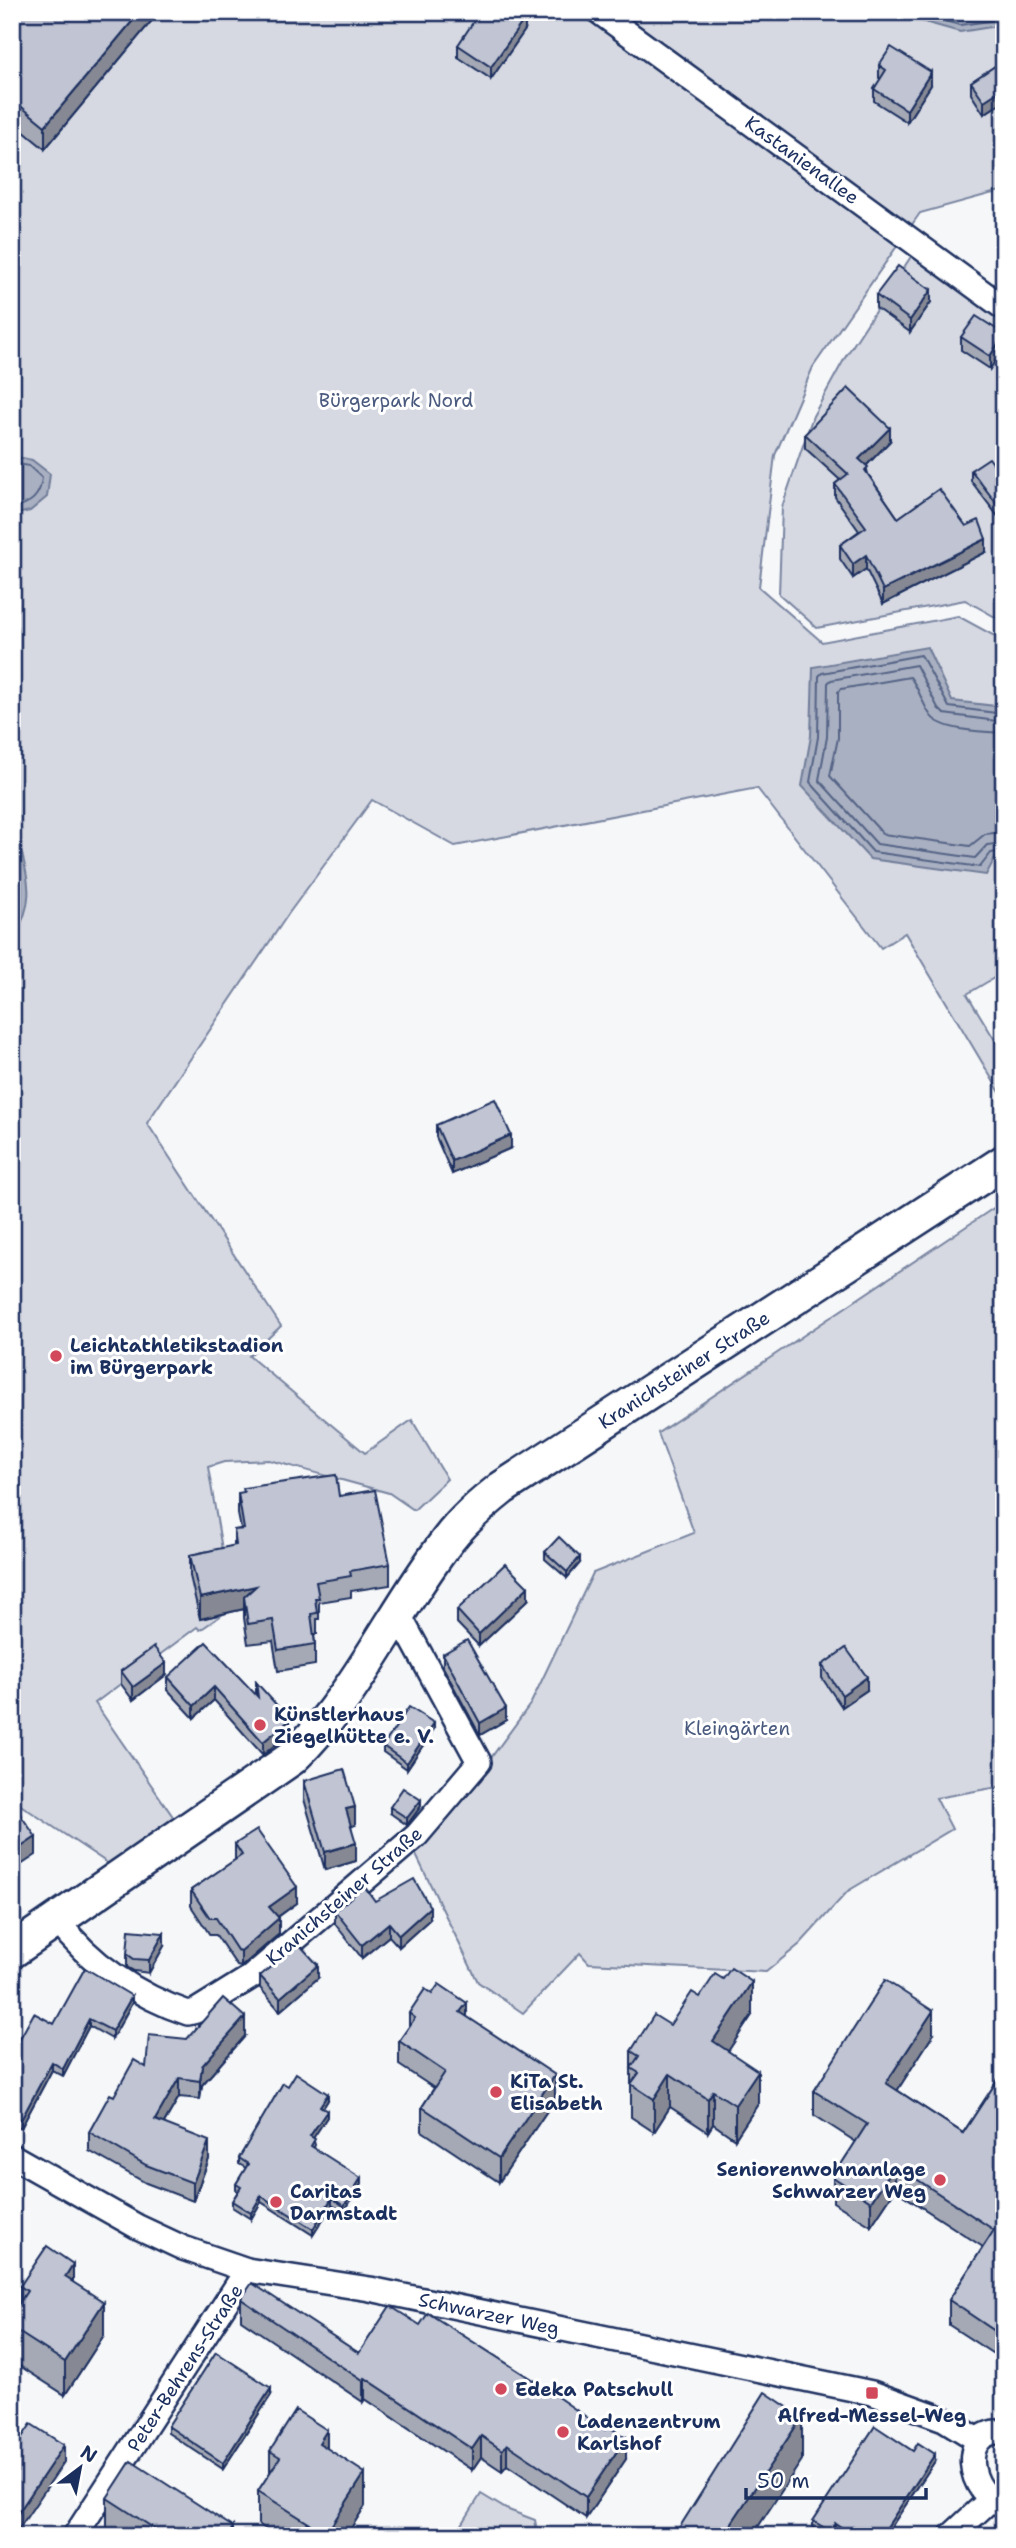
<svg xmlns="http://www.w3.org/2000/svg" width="1016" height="2548" font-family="'Shantell Sans',sans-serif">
	<rect width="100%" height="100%" fill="#f6f7f9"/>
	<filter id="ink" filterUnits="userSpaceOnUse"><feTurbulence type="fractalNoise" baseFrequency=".0143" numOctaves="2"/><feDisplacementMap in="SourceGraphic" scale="14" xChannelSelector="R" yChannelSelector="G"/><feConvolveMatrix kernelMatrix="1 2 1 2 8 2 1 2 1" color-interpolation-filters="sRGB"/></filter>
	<g filter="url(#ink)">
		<!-- green -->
		<g fill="#d6d9e2" stroke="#7884a0" stroke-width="2">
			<polygon points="12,12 1004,12 1004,190 920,213 813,367 775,455 759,587 822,642 958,616 1004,641 1004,972 967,994 1004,1055 1004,1099 905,933 881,948 757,788 455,846 372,800 289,913 147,1123 281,1326 249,1356 365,1453 412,1420 447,1479 414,1510 389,1493 269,1460 224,1462 208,1467 232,1608 200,1630 197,1627 95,1703 176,1821 112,1866 13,1800 19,1788 12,1782"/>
			<polygon points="914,252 1004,319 1004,622 965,600 817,628 779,594 782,507 813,416 846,356"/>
			<polygon points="1004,1201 1004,1786 936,1798 952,1829 848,1891 800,1944 766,1972 589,1963 580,1953 523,2013 478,1982 415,1853 442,1825 531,1703 593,1573 694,1533 658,1433"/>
			<polygon points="481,2494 506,2509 535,2520 538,2536 455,2536"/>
		</g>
		<!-- water -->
		<g fill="#a9b0c1" stroke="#707c99" stroke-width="2">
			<polygon points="889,12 1004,12 1004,25 960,32"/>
			<polygon points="12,456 32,460 50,474 47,497 30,511 12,515"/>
			<polygon points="927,647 952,701 1004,707 1004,858 995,858 986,875 870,859 802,786 811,736 813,667"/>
			<path d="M 12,767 C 19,785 13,802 14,820 C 14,829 18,838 20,846 C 30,883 35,906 12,939 Z"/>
		</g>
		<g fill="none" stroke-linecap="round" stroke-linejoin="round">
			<!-- shore -->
			<g stroke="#546386" stroke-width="2">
				<polyline points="910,12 960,25 1004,19"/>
				<path d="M 12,463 L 29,466 L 42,478 C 40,497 31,504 12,508"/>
				<polyline points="1004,714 949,707 921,655 822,673 819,676 818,737 810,782 873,852 980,867 991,853 1004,851"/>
				<polyline points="1004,722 944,714 938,708 916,665 831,680 828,683 827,737 819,780 877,844 975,858 987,845 1004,843"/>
				<path d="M 1004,733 C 985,732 942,731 931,716 C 922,704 919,688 910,677 L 841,689 L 838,692 L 838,738 L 830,776 L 883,834 L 970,846 L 985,834 L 1004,832"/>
				<path d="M 12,844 C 20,873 27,898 12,927"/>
			</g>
			<defs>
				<g id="minor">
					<polyline points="599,12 1004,308"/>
					<path d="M 57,1920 C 89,1963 137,1996 188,2013 L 196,2011 L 251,1977 L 417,1835 L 479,1762 L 399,1615"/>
					<polyline points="12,2156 138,2227 183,2248 247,2270 370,2289 872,2393 944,2419 978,2440"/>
					<path d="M 1004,2432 C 957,2428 967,2496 1004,2505"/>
					<polyline points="75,2536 247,2270"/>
					<polyline points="951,2536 990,2500"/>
				</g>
				<path id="secondary" d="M 12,1951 L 292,1758 C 358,1695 393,1611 448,1540 C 463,1520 482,1504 502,1488 L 1004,1162"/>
			</defs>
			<!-- minor casing -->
			<use href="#minor" stroke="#1b2f5e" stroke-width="28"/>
			<!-- secondary casing -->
			<use href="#secondary" stroke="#1b2f5e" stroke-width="38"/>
			<!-- minor -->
			<use href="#minor" stroke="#fff" stroke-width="23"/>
			<!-- secondary -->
			<use href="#secondary" stroke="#fff" stroke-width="33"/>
		</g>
		<!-- wall -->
		<g fill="#a5a9b5" stroke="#1b2f5e" stroke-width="2">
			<polygon points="16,12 159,12 45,149 12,122 12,17"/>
			<polygon points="525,30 491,79 458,57 458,45"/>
			<polygon points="1004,60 1004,101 984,114 971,94 971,82"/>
			<polygon points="879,65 931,85 907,122 874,101 874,89 881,79 879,78"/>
			<polygon points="876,295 931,302 910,332 876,308"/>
			<polygon points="1004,334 990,369 961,350 961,337"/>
			<polygon points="805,434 890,441 866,466 868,474 898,518 986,552 883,604 866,569 853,578 840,559 840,545 859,531 835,497 835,484 840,480 805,448"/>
			<polygon points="971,470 1004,478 1000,519 971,481"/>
			<polygon points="436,1125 511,1148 452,1174 436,1137"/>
			<polygon points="238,1493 339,1496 390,1564 390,1585 351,1591 351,1597 319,1602 319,1619 317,1619 317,1634 314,1634 315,1644 315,1665 278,1671 273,1641 248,1644 244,1618 244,1609 200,1619 190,1576 190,1555 234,1546 234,1530 241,1529 238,1514"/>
			<polygon points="545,1552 580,1563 567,1578 545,1559"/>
			<polygon points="528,1600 479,1646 457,1623 457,1610"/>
			<polygon points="443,1654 506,1720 480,1735 443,1667"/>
			<polygon points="822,1665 867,1690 842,1707 822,1678"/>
			<polygon points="121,1671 166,1675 133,1700 121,1684"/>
			<polygon points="168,1677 256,1695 256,1682 290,1732 263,1755 214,1700 194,1718 168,1690"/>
			<polygon points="434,1729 407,1769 383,1752 383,1746"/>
			<polygon points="304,1781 355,1825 351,1826 356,1861 325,1870 304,1799"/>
			<polygon points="421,1806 407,1825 390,1813 390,1807"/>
			<polygon points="235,1844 297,1903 278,1917 279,1934 241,1967 237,1966 216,1935 210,1935 191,1906 191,1890 235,1860"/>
			<polygon points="375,1901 430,1919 399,1947 389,1936 362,1958 335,1924 335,1911"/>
			<polygon points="164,1946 149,1973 134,1971 127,1967 127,1954"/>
			<polygon points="260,1976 318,1978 280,2011 260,1988"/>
			<polygon points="700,1997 752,2015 728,2051 758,2104 735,2139 713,2124 708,2132 670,2107 654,2132 631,2117 631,2051 670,2025"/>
			<polygon points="132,2003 112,2039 89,2026 63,2076 52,2070 21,2128 12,2123 12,2053 54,2024"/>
			<polygon points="409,2013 467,2017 555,2099 499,2182 422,2131 422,2107 434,2088 399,2065 399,2041 409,2027"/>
			<polygon points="933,2035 897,2090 963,2133 1004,2070 995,2355 949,2325 949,2300 983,2247 895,2190 871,2226 833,2202 833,2177 856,2142 814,2115 814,2091"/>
			<polygon points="245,2036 202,2085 200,2099 179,2097 164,2123 209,2159 193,2201 146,2183 89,2151 89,2132 114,2096 187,2039"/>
			<polygon points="288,2086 328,2100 323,2108 327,2117 313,2138 315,2145 314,2147 361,2184 344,2212 332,2205 313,2235 261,2202 251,2219 232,2207 232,2201 238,2191 236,2190 236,2184 246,2168 239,2164 239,2158"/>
			<polygon points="73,2282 104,2335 65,2395 12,2361 12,2314 20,2301 20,2286"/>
			<polygon points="241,2299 359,2353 626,2459 586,2518 507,2465 502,2471 481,2457 472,2470 365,2399 363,2402 241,2320"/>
			<polygon points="271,2395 223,2469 168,2433 168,2426"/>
			<polygon points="327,2449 365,2506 346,2536 277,2536 258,2524 258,2491 270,2473 270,2451"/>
			<polygon points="935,2461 885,2536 844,2536 835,2530 831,2536 827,2536 813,2527 813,2521"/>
			<polygon points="107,2498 233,2536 115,2536 107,2531"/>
		</g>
		<!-- shaded-wall -->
		<g fill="#868994" stroke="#1b2f5e" stroke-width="2">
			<polygon points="140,12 159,12 45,149 45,126"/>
			<polygon points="525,18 525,30 491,79 491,67"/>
			<polygon points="931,72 931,85 907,122 907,110"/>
			<polygon points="1004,88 1004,101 984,114 984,101"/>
			<polygon points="931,290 931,302 910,332 910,320"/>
			<polygon points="1004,336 1004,348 990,369 990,356"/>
			<polygon points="890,428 890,441 859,473 859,459"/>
			<polygon points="1004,505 1004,516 1000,519 1000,508"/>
			<polygon points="986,539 986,552 883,604 883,590"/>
			<polygon points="866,555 866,569 853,578 853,564"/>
			<polygon points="511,1135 511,1148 452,1174 452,1161"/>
			<polygon points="580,1557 580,1563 567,1578 567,1572"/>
			<polygon points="256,1586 244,1597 244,1609 200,1619 200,1598"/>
			<polygon points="528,1587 528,1600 479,1646 479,1634"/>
			<polygon points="166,1663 166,1675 133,1700 133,1687"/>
			<polygon points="867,1677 867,1690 842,1707 842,1695"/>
			<polygon points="214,1687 214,1700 194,1718 194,1706"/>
			<polygon points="506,1708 506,1720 480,1735 480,1723"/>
			<polygon points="290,1720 290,1732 263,1755 263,1742"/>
			<polygon points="434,1723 434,1729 407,1769 407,1763"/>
			<polygon points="421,1800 421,1806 407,1825 407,1818"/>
			<polygon points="355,1807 355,1825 346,1828 346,1809"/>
			<polygon points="36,1837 36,1855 12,1871 12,1853"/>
			<polygon points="356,1843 356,1861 325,1870 325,1852"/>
			<polygon points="297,1887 297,1903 269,1923 269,1907"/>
			<polygon points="430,1907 430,1919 399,1947 399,1935"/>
			<polygon points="279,1918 279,1934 241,1967 241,1951"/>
			<polygon points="389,1923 389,1936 362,1958 362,1945"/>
			<polygon points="164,1933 164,1946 149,1973 149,1960"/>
			<polygon points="318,1965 318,1978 280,2011 280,1998"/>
			<polygon points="752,1982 752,2015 713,2074 713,2041"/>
			<polygon points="132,1996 132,2003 112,2039 112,2031"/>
			<polygon points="467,2003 467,2026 460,2012"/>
			<polygon points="933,2011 933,2035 886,2108 886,2083"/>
			<polygon points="245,2017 245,2036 202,2085 200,2099 200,2081 202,2066"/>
			<polygon points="89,2019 89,2026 63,2076 63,2069"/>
			<polygon points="52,2062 52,2070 21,2128 21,2120"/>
			<polygon points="758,2071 758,2104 735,2139 735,2105"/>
			<polygon points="670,2074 670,2107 654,2132 654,2099"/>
			<polygon points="555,2075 555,2099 499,2182 499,2158"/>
			<polygon points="179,2078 179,2097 155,2138 155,2120"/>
			<polygon points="713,2091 713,2124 708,2132 708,2099"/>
			<polygon points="328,2094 328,2100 320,2113 320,2106"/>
			<polygon points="327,2111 327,2117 310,2143 310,2136"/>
			<polygon points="209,2141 209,2159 193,2201 193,2183"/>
			<polygon points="895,2165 895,2190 871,2226 871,2202"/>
			<polygon points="361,2178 361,2184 344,2212 344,2206"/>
			<polygon points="261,2196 261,2202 251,2219 251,2213"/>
			<polygon points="332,2198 332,2205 313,2235 313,2229"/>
			<polygon points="73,2264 73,2297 65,2277"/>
			<polygon points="104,2302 104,2335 65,2395 65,2362"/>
			<polygon points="1004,2318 1004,2342 995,2355 995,2331"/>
			<polygon points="365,2378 365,2399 363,2402 363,2381"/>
			<polygon points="271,2388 271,2395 223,2469 223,2463"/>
			<polygon points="802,2417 802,2460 752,2536 723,2536"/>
			<polygon points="327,2430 327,2463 319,2443"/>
			<polygon points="481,2436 481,2457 472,2470 472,2449"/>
			<polygon points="626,2438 626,2459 586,2518 586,2497"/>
			<polygon points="507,2444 507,2465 502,2471 502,2450"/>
			<polygon points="64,2445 64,2462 14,2536 12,2536 12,2522"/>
			<polygon points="935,2454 935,2461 885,2536 881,2536"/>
			<polygon points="365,2473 365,2506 346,2536 326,2536 326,2534"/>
			<polygon points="835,2523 835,2530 831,2536 830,2536 830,2531"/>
			<polygon points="233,2527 233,2536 228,2536"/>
		</g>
		<!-- building -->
		<g fill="#c0c4d3" stroke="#1b2f5e" stroke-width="2">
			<polygon points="16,12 140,12 45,126 12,99 12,17"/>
			<polygon points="480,12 516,12 525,18 491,67 458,45"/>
			<polygon points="891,47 931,72 907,110 874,89 886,70 879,65"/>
			<polygon points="1004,60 1004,88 984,101 971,82"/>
			<polygon points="898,266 931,290 910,320 876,295"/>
			<polygon points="976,316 1004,334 990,356 961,337"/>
			<polygon points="848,388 890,428 859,459 868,467 865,470 898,518 939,489 966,526 979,520 986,539 883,590 866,555 853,564 840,545 866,527 835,484 848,474 805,434"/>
			<polygon points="989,458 1004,478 1004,505 1000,508 971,470"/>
			<polygon points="495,1099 511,1135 452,1161 436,1125"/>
			<polygon points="336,1475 339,1496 375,1490 390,1564 350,1571 351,1576 316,1582 319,1598 315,1598 317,1613 311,1614 315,1644 278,1650 273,1620 248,1624 244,1597 256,1586 200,1598 190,1555 236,1545 234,1530 244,1529 238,1493 244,1492 243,1488"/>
			<polygon points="559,1537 580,1557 567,1572 545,1552"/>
			<polygon points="505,1564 528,1587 479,1634 457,1610"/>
			<polygon points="467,1640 506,1708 480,1723 443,1654"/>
			<polygon points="206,1642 258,1697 256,1682 290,1720 263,1742 214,1687 194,1706 168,1677"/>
			<polygon points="154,1647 166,1663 133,1687 121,1671"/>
			<polygon points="846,1648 867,1677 842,1695 822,1665"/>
			<polygon points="409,1707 434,1723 407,1763 383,1746"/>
			<polygon points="344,1769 355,1807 346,1809 356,1843 325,1852 304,1781"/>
			<polygon points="403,1788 421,1800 407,1818 390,1807"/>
			<polygon points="12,1803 36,1837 12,1853"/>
			<polygon points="257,1830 297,1887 269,1907 279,1918 241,1951 237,1950 216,1918 210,1918 191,1890 242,1855 235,1844"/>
			<polygon points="414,1879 430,1907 399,1935 389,1923 362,1945 335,1911 364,1886 375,1901"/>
			<polygon points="129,1930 164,1933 149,1960 134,1959 127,1954"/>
			<polygon points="298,1943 318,1965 280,1998 260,1976"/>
			<polygon points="85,1968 132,1996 112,2031 89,2019 63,2069 52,2062 21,2120 12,2115 12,2053 34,2013 54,2024"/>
			<polygon points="731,1968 752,1982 713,2041 758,2071 735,2105 713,2091 708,2099 670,2074 654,2099 631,2084 639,2073 631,2068 639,2056 631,2051 654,2015 670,2025 692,1992 700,1997 715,1974 723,1979"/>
			<polygon points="885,1980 933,2011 886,2083 963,2133 1004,2070 1004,2172 1001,2176 1004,2178 1004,2318 995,2331 949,2300 994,2230 895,2165 871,2202 833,2177 867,2124 814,2091"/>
			<polygon points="439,1984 467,2003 460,2012 555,2075 499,2158 422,2107 445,2072 399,2041 415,2018 409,2013 425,1989 432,1994"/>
			<polygon points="223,1998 245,2017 202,2066 200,2081 179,2078 155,2120 209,2141 193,2183 146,2165 89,2132 110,2094 114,2096 134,2060 146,2067 149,2035 187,2039"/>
			<polygon points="296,2073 328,2094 320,2106 327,2111 310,2136 315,2139 311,2146 361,2178 344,2206 332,2198 313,2229 261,2196 251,2213 232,2201 241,2187 236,2184 248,2164 239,2158 283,2083 288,2086"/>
			<polygon points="47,2246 73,2264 65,2277 104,2302 65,2362 12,2328 12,2314 27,2291 20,2286"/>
			<polygon points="252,2283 359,2353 390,2306 420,2325 428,2313 536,2382 605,2430 608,2426 626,2438 586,2497 507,2444 502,2450 481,2436 472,2449 365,2378 363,2381 241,2299"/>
			<polygon points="216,2352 271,2388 223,2463 168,2426"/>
			<polygon points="765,2392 802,2417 723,2536 674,2536"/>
			<polygon points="296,2410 327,2430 319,2443 365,2473 326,2534 258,2491 280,2457 270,2451"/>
			<polygon points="31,2424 64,2445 12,2522 12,2452"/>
			<polygon points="875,2426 913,2451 918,2443 935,2454 881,2536 854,2536 835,2523 830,2531 813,2521"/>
			<polygon points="131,2461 233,2527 228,2536 166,2536 107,2498"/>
		</g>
	</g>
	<!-- markers -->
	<g fill="#d1495b" stroke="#fff" stroke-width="2.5">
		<circle cx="56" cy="1356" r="7"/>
		<circle cx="260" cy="1725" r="7"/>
		<circle cx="496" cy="2092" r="7"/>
		<circle cx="940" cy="2180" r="7"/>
		<circle cx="276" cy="2202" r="7"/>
		<circle cx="501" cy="2389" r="7"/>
		<rect x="865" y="2386" width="14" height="14" rx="3.5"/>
		<circle cx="563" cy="2432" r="7"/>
	</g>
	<g text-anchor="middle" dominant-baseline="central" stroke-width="6" stroke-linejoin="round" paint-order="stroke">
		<!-- street labels -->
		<g font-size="19" fill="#1b2f5e" stroke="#fff">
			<text transform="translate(802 160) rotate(36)">Kastanienallee</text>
			<text transform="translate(684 1370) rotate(-33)">Kranichsteiner Straße</text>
			<text transform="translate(344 1896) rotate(-41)">Kranichsteiner Straße</text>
			<text transform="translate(489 2314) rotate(12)">Schwarzer Weg</text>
			<text transform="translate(185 2368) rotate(-57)">Peter-Behrens-Straße</text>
		</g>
		<!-- park labels -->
		<g font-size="19" fill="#4a5a7f" stroke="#fff">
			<text x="396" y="400">Bürgerpark Nord</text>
			<text x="737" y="1728">Kleingärten</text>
		</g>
		<!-- poi labels -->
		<g font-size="19" font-weight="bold" fill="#1b2f5e" stroke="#fff" text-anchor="start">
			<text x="70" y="1345">Leichtathletikstadion<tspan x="70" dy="22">im Bürgerpark</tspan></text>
			<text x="274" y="1714">Künstlerhaus<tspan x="274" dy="22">Ziegelhütte e. V.</tspan></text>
			<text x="510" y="2081">KiTa St.<tspan x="510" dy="22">Elisabeth</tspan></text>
			<text x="926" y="2169" text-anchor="end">Seniorenwohnanlage<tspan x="926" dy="22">Schwarzer Weg</tspan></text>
			<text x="290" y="2191">Caritas<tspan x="290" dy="22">Darmstadt</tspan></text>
			<text x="515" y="2389">Edeka Patschull</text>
			<text x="872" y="2415" text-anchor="middle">Alfred-Messel-Weg</text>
			<text x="577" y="2421">Ladenzentrum<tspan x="577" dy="22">Karlshof</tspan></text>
		</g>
	</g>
	<!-- margin -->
	<rect width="1016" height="2548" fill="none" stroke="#fff" stroke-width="42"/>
	<rect x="21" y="21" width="974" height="2506" fill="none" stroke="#1b2f5e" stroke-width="2.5" filter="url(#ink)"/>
	<!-- north arrow -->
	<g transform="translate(80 2468) rotate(32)" stroke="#ffffff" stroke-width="5" paint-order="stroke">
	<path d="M0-5L12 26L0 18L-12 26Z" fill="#1b2f5e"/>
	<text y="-10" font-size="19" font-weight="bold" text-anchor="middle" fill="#1b2f5e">N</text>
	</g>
	<!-- scale -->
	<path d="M746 2488v10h180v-10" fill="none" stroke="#1b2f5e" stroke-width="3.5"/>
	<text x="757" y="2488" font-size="21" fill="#1b2f5e" stroke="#ffffff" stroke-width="5" paint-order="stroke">50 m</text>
</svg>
